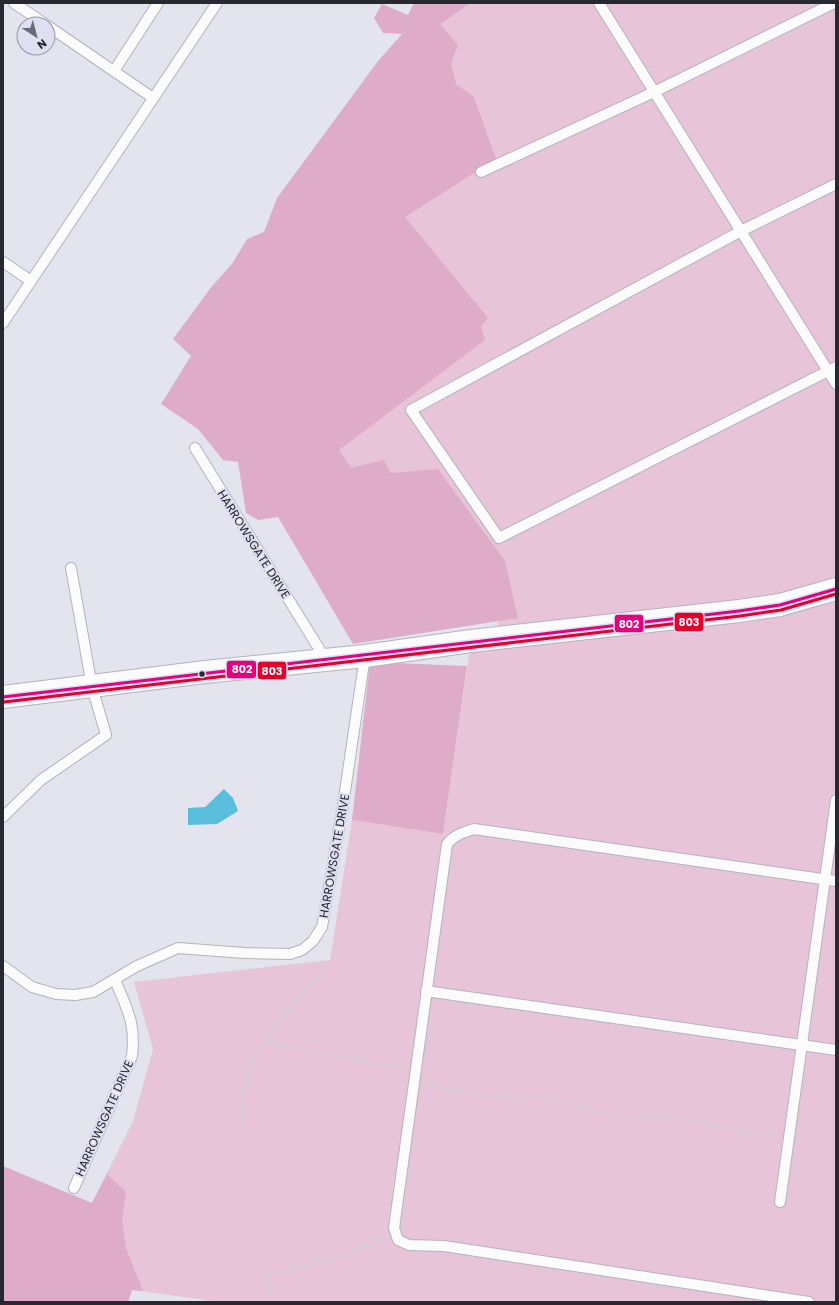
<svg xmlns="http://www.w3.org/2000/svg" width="839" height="1305" font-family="Poppins,sans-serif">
	<rect width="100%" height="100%" fill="#e4e4ee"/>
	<!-- green -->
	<polygon fill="#e7c4d8" points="454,3 836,3 836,1302 220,1302 132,1290 128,1302 57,1302 92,1203 133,1121 153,1049 134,982 330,960 352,820 443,834 471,641 499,634 491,568 350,495 323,445 386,218 420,20"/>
	<!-- forest -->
	<g fill="#deacc9">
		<polygon points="414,3 471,3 440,24 458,45 451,63 456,84 474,97 496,159 405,217 488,318 481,326 485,340 339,450 351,468 384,460 391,473 438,469 505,561 518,618 353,644 278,517 258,520 246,513 238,462 223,460 198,429 161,404 191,356 173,339 212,286 232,264 247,239 264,232 277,198 378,61 402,34 383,33 374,18 382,4 408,15"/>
		<polygon points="370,662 467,666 443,834 352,820"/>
		<polygon points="3,1166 92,1203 107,1174 126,1192 122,1220 126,1248 143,1291 132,1290 128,1302 3,1302"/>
	</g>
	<!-- water -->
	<polygon fill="#59bedb" points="224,789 233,798 238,811 217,824 188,825 188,808 205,807"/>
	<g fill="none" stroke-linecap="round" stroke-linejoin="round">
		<defs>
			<g id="service">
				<polyline points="14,3 45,24"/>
				<polyline points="599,3 828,371 836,367"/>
				<polyline points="48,26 153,98"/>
				<polyline points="114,71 158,3"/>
				<polyline points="481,172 654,92 834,3"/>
				<polyline points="836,184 741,231 411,410 499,538 828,371 836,384"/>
				<polyline points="3,262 31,281"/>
				<polyline points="3,323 217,3"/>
				<polyline points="195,448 326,660"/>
				<polyline points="3,817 41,780 106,735 92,687 71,568"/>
				<polyline points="3,966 32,987 56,994 75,995 93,992 137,966 178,948 244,953 290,954 302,950 313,941 322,927 343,805 365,656"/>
				<polyline points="426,991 836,1050"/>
				<path d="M 74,1188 L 132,1056 C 136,1023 127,1009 115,980"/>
				<polyline points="780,1202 836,800"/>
				<path d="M 809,1302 L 444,1246 L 409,1245 L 398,1240 L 394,1228 L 447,844 C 454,835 464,832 474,829 L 836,881"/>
			</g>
			<polyline id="tertiary" points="3,697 205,672 365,656 471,641 739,611 780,605 836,589"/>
		</defs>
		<!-- service casing -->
		<use href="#service" stroke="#b3b3bb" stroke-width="12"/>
		<!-- tertiary casing -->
		<use href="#tertiary" stroke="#b3b3bb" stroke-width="24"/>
		<!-- path -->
		<g stroke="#d2d2d4" stroke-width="2.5" stroke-dasharray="3 2" stroke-linecap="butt">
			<path d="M 266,1042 C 283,1014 301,992 324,970"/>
			<polyline points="427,1085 481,1095 521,1097 552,1096 613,1117 667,1115 752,1134 777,1135"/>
			<path d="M 243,1126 C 243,1089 240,1070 266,1042 L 403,1068"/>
			<polyline points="271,1300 267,1280 274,1273 314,1264 352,1252 384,1237"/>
		</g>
		<!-- service -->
		<use href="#service" stroke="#fbfbfc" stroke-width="10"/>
		<!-- tertiary -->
		<use href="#tertiary" stroke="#fbfbfc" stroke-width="22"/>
		<defs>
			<polyline id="bus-1" points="3,697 739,611 780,605 836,589"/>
			<polyline id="bus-2" points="4,702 740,616 781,610 836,594"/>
		</defs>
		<!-- bus-1 casing -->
		<use href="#bus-1" stroke="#dfdff3" stroke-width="6"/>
		<!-- bus-2 casing -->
		<use href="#bus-2" stroke="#dfdff3" stroke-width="6"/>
		<!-- bus-1 -->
		<use href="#bus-1" stroke="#e5007d" stroke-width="3"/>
		<!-- bus-2 -->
		<use href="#bus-2" stroke="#e4002b" stroke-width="3"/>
	</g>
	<!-- markers -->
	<circle fill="#282830" stroke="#dfdff3" stroke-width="1.5" cx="202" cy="674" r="3.5"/>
	<g text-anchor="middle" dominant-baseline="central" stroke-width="4" stroke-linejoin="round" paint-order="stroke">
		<!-- street labels -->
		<g font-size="12" fill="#282830" stroke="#dfdff3">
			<text transform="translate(254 544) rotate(58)">HARROWSGATE DRIVE</text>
			<text transform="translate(334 856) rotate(-80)">HARROWSGATE DRIVE</text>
			<text transform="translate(104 1118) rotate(-66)">HARROWSGATE DRIVE</text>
		</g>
	</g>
	<g stroke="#dfdff3" stroke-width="1.5">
		<rect x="674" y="612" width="30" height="20" rx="4" fill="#e4002b"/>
		<rect x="614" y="614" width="30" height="19" rx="4" fill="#e5007d"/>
		<rect x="226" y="660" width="31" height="19" rx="4" fill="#e5007d"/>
		<rect x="257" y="661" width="30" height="19" rx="4" fill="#e4002b"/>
	</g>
	<g font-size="11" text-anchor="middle" font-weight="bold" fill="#fff">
		<text x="689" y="626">803</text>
		<text x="629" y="628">802</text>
		<text x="242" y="673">802</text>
		<text x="272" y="675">803</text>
	</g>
	<!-- border -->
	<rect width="839" height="1305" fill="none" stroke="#282830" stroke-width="8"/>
	<!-- north arrow -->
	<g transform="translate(36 36) rotate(144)"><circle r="19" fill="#dfdff3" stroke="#9696a5"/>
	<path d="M0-3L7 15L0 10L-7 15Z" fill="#6a6a72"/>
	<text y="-6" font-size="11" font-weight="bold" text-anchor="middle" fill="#282830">N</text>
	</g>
</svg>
